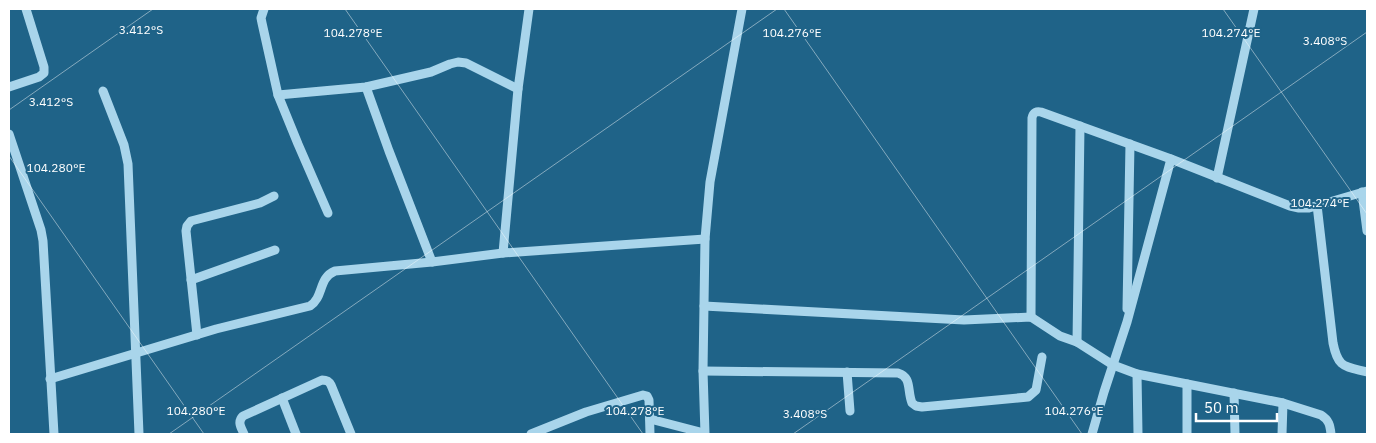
<svg xmlns="http://www.w3.org/2000/svg" width="1376" height="443" font-family="'IBM Plex Sans',sans-serif">
	<rect width="100%" height="100%" fill="#1f6388"/>
	<g fill="none" stroke-linecap="round" stroke-linejoin="round">
		<!-- minor -->
		<g stroke="#a9d5eb" stroke-width="9">
			<polyline points="264,9 261,18 262,23 278,95 298,144 328,213"/>
			<polyline points="9,87 39,77 44,73 44,67 26,9"/>
			<polyline points="366,87 389,151 432,262"/>
			<polyline points="103,91 124,145 128,164 139,434"/>
			<polyline points="278,95 366,87 431,72 450,64 458,62 466,63 518,89"/>
			<polyline points="9,134 41,230 43,241 54,434"/>
			<polyline points="1217,178 1254,9"/>
			<polyline points="1362,192 1367,231"/>
			<path d="M 1317,205 L 1333,343 C 1338,368 1344,366 1367,372"/>
			<polyline points="503,253 518,89 529,9"/>
			<polyline points="191,280 275,250"/>
			<path d="M 704,306 L 964,320 L 1031,317 L 1060,336 L 1077,342 L 1113,365 L 1137,374 L 1283,403 L 1321,415 C 1329,420 1330,425 1331,434"/>
			<polyline points="1127,309 1130,144"/>
			<path d="M 1031,317 L 1032,118 C 1033,112 1037,111 1041,112 L 1171,159 L 1290,206 L 1299,208 L 1309,208 L 1367,191"/>
			<polyline points="197,335 186,231 187,226 191,221 260,203 274,196"/>
			<polyline points="1077,342 1080,126"/>
			<path d="M 703,371 L 898,373 C 912,377 907,391 912,403 L 916,406 L 922,407 L 1028,397 L 1036,390 L 1042,357"/>
			<polyline points="847,372 850,411"/>
			<polyline points="1137,374 1138,434"/>
			<path d="M 50,379 L 216,329 L 310,306 C 324,297 318,278 335,271 L 432,262 L 503,253 L 705,239"/>
			<polyline points="1234,393 1235,434"/>
			<polyline points="282,398 296,434"/>
			<polyline points="650,419 704,433"/>
			<path d="M 244,434 C 241,427 237,422 243,416 L 322,380 C 327,380 329,381 331,385 L 351,434"/>
			<polyline points="531,434 586,412 643,395 647,396 649,400 650,434"/>
			<polyline points="705,434 703,371 705,239 710,182 742,9"/>
			<polyline points="1092,434 1104,392 1127,322 1171,159"/>
			<polyline points="1187,434 1187,384"/>
			<polyline points="1282,434 1283,403"/>
		</g>
	</g>
	<!-- ticks -->
	<path fill="none" stroke="#fff" stroke-width="1" stroke-opacity="0.45" d="M 345,9 L 643,434M 784,9 L 1082,434M 1223,9 L 1367,214M 9,110 L 153,9M 9,156 L 204,434M 169,434 L 777,9M 793,434 L 1367,32"/>
	<g font-size="12" text-anchor="middle" fill="#fff" stroke="#1f6388" stroke-width="4" stroke-linejoin="round" paint-order="stroke">
		<text x="141" y="34">3.412°S</text>
		<text x="353" y="37">104.278°E</text>
		<text x="1231" y="37">104.274°E</text>
		<text x="792" y="37">104.276°E</text>
		<text x="1325" y="45">3.408°S</text>
		<text x="51" y="106">3.412°S</text>
		<text x="56" y="172">104.280°E</text>
		<text x="1320" y="207">104.274°E</text>
		<text x="196" y="415">104.280°E</text>
		<text x="635" y="415">104.278°E</text>
		<text x="1074" y="415">104.276°E</text>
		<text x="805" y="418">3.408°S</text>
	</g>
	<!-- border -->
	<rect width="1376" height="443" fill="none" stroke="#ffffff" stroke-width="20"/>
	<!-- scale -->
	<path d="M1196 413v8h81v-8" fill="none" stroke="#ffffff" stroke-width="2.5"/>
	<text x="1204" y="413" font-size="15" fill="#ffffff" stroke="#1f6388" stroke-width="4" paint-order="stroke">50 m</text>
</svg>
